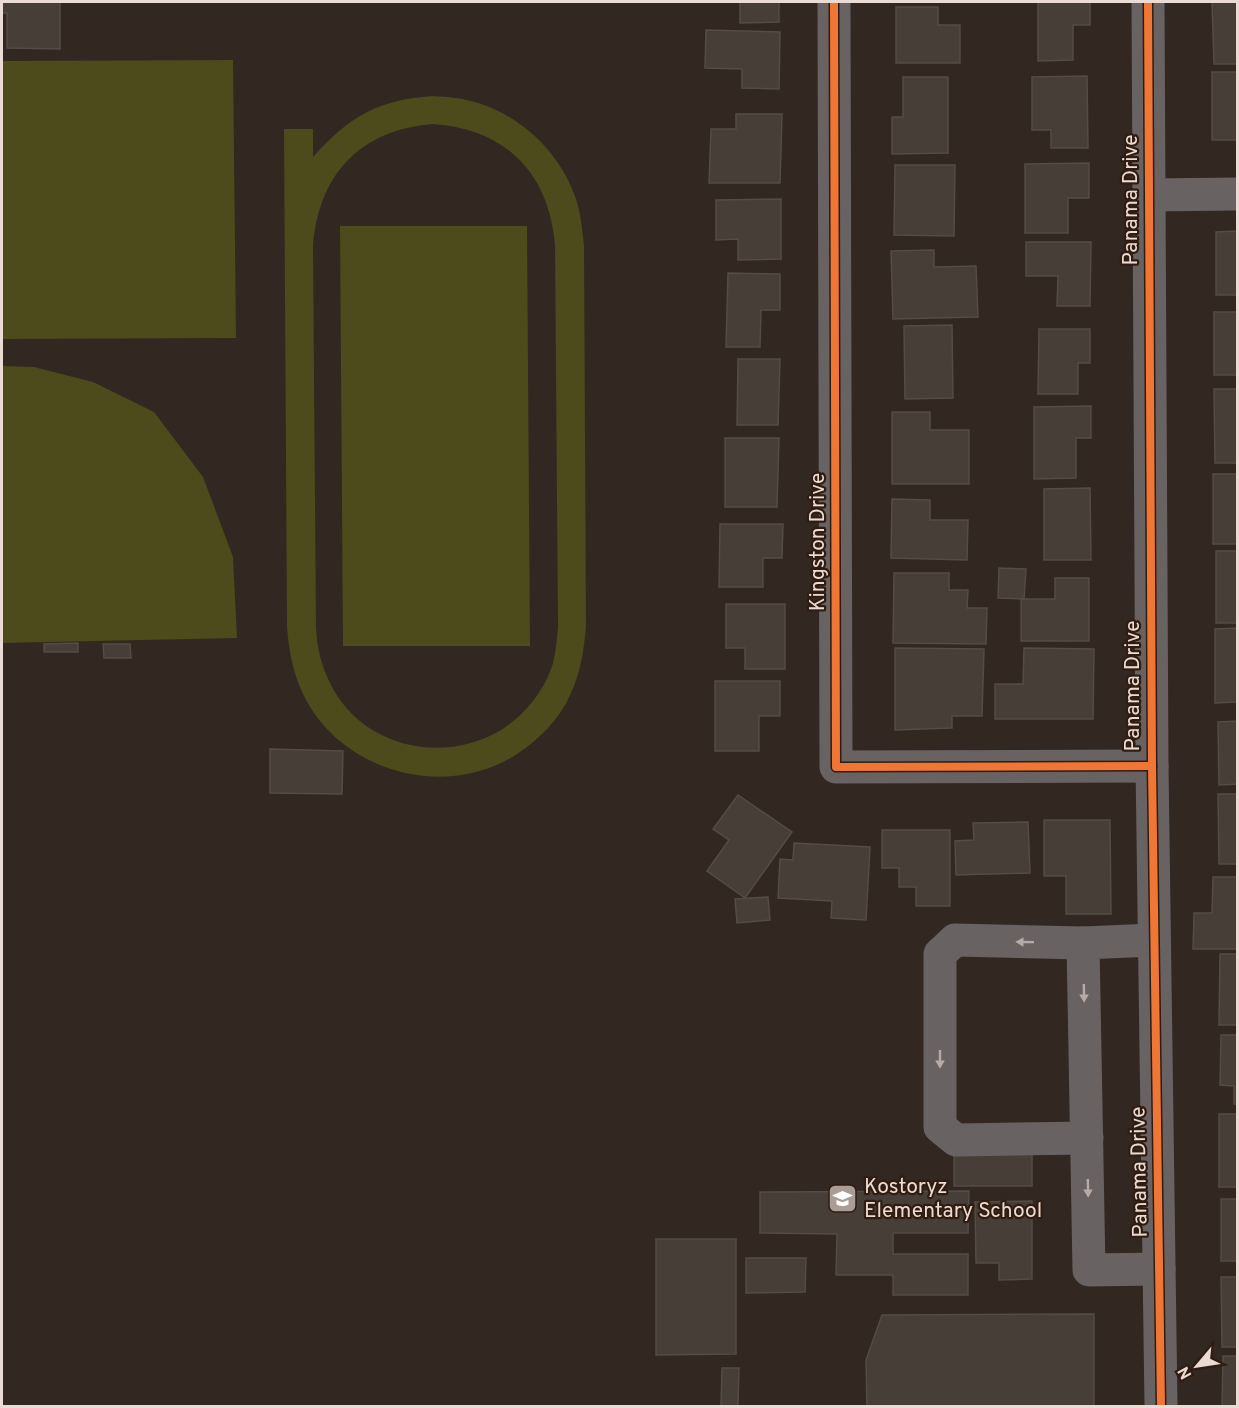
<svg xmlns="http://www.w3.org/2000/svg" width="1239" height="1408" font-family="Overpass,sans-serif">
	<rect width="100%" height="100%" fill="#322721"/>
	<!-- green -->
	<g fill="#4d4a1b" fill-rule="evenodd">
		<polygon points="233,60 236,338 2,339 2,61"/>
		<path d="M 433,96 C 448,97 463,98 478,103 C 523,117 561,154 576,199 C 581,214 582,229 584,245 L 586,626 C 584,650 581,671 571,693 C 560,719 538,741 514,756 C 442,800 340,771 303,694 C 293,673 289,651 287,628 L 284,129 L 313,129 L 313,157 C 350,116 377,100 433,96 ZM 433,124 C 506,129 549,173 555,245 L 558,626 C 557,639 556,651 553,663 C 545,690 525,715 501,730 C 441,766 359,746 329,681 C 321,664 317,647 316,628 L 313,246 C 319,174 360,130 433,124 Z"/>
		<polygon points="340,226 527,226 530,646 343,646"/>
		<polygon points="2,366 34,367 93,382 154,412 203,477 233,557 237,638 2,643"/>
	</g>
	<!-- building -->
	<g fill="#463e37" stroke="#544c45" stroke-width="1.5">
		<polygon points="2,2 60,2 60,49 7,48 7,13 2,13"/>
		<polygon points="740,2 779,2 779,22 740,23"/>
		<polygon points="1038,2 1090,2 1090,25 1073,25 1073,60 1038,61"/>
		<polygon points="1212,2 1238,2 1238,64 1214,64"/>
		<polygon points="896,7 938,7 938,25 960,25 960,63 896,63"/>
		<polygon points="706,30 780,32 779,89 742,88 742,69 705,68"/>
		<rect x="1212" y="72" width="26" height="68"/>
		<polygon points="1087,76 1088,148 1051,148 1051,130 1032,130 1032,77"/>
		<polygon points="903,77 948,77 948,153 892,154 892,117 903,117"/>
		<polygon points="736,114 782,114 780,183 709,183 711,129 736,129"/>
		<polygon points="1089,163 1089,198 1068,198 1068,233 1025,233 1025,164"/>
		<polygon points="895,165 955,165 954,236 894,235"/>
		<polygon points="781,199 781,259 738,260 738,239 716,240 716,200"/>
		<polygon points="1238,231 1238,295 1216,295 1216,232"/>
		<polygon points="1026,242 1091,242 1090,306 1057,306 1058,276 1026,276"/>
		<polygon points="934,250 934,267 976,266 978,317 893,319 891,251"/>
		<polygon points="728,273 780,274 780,310 761,310 760,347 726,347"/>
		<rect x="1214" y="312" width="24" height="63"/>
		<polygon points="952,325 953,398 905,399 904,326"/>
		<polygon points="1039,329 1090,329 1090,363 1078,363 1078,394 1038,394"/>
		<polygon points="738,359 780,359 778,425 737,425"/>
		<polygon points="1214,389 1238,389 1238,463 1215,463"/>
		<polygon points="1091,406 1091,438 1076,438 1076,478 1034,479 1034,407"/>
		<polygon points="892,412 930,412 930,430 969,430 969,484 892,484"/>
		<polygon points="725,438 779,438 777,507 725,507"/>
		<rect x="1213" y="474" width="25" height="70"/>
		<polygon points="1090,488 1091,560 1044,560 1044,489"/>
		<polygon points="892,499 930,500 930,520 968,520 967,560 891,558"/>
		<polygon points="720,524 783,524 782,558 763,558 763,587 719,587"/>
		<rect x="1216" y="551" width="22" height="72"/>
		<polygon points="999,568 1026,569 1024,599 998,598"/>
		<polygon points="894,573 949,573 949,590 968,590 967,608 987,608 986,644 893,643"/>
		<polygon points="1055,578 1089,578 1089,641 1021,641 1021,599 1055,599"/>
		<polygon points="726,604 785,604 785,669 745,669 745,648 726,648"/>
		<polygon points="1238,628 1238,702 1215,703 1215,629"/>
		<polygon points="78,643 78,652 44,652 44,644"/>
		<polygon points="103,644 130,644 131,658 104,658"/>
		<polygon points="895,648 984,649 982,716 952,716 952,728 895,730"/>
		<polygon points="1024,648 1094,649 1093,719 995,719 995,684 1023,684"/>
		<polygon points="715,681 780,681 780,716 759,716 759,751 715,751"/>
		<polygon points="1238,721 1238,784 1219,785 1218,722"/>
		<polygon points="270,749 343,751 342,794 270,793"/>
		<polygon points="1218,794 1238,794 1238,864 1219,864"/>
		<polygon points="738,795 792,832 745,898 707,871 729,840 713,829"/>
		<polygon points="1044,820 1110,820 1111,914 1066,914 1066,876 1044,876"/>
		<polygon points="1028,822 1030,873 956,875 955,841 974,840 973,823"/>
		<polygon points="882,830 950,830 950,906 916,906 916,887 899,887 899,868 882,868"/>
		<polygon points="794,843 870,847 866,920 831,918 832,901 778,898 780,859 793,860"/>
		<polygon points="1213,877 1238,877 1238,949 1193,949 1194,913 1212,913"/>
		<polygon points="768,897 770,920 737,923 735,899"/>
		<polygon points="1220,954 1238,954 1238,1025 1219,1025"/>
		<polygon points="1221,1035 1238,1035 1238,1104 1234,1104 1234,1086 1220,1085"/>
		<rect x="1219" y="1114" width="19" height="73"/>
		<rect x="954" y="1148" width="78" height="38"/>
		<polygon points="969,1191 968,1233 893,1233 893,1254 968,1254 968,1295 893,1295 893,1275 836,1275 837,1234 760,1233 760,1192"/>
		<rect x="1221" y="1199" width="17" height="62"/>
		<polygon points="1032,1201 1032,1279 999,1280 999,1263 976,1263 975,1202"/>
		<polygon points="656,1239 736,1239 736,1354 656,1355"/>
		<polygon points="746,1258 806,1258 805,1292 746,1293"/>
		<polygon points="1221,1277 1238,1277 1238,1347 1222,1347"/>
		<polygon points="1094,1314 1094,1406 867,1406 866,1360 882,1315"/>
		<polygon points="1223,1356 1238,1356 1238,1406 1222,1406"/>
		<polygon points="722,1368 739,1368 738,1406 721,1406"/>
	</g>
	<g fill="none" stroke-linecap="round" stroke-linejoin="round">
		<!-- minor -->
		<g stroke="#686262" stroke-width="33">
			<polyline points="834,2 836,767 1152,766"/>
			<polyline points="1148,2 1152,766 1161,1406"/>
			<polyline points="1149,195 1238,194"/>
			<polyline points="1154,940 1083,943 1089,1270 1159,1269"/>
			<polyline points="1083,943 955,940 940,954 940,1127 956,1140 1087,1138"/>
		</g>
		<defs>
			<g id="cycleway">
				<polyline points="834,2 836,767 1152,766"/>
				<polyline points="1148,2 1152,766 1161,1406"/>
			</g>
		</defs>
		<!-- cycleway casing -->
		<use href="#cycleway" stroke="#301c10" stroke-width="11"/>
		<!-- cycleway -->
		<use href="#cycleway" stroke="#f07635" stroke-width="8"/>
	</g>
	<!-- one-way arrows -->
	<defs><path id="oneway-solid" d="M-6-.8H1V-3.2L6.5 0L1 3.2V.8H-6Z" transform="scale(1.5)"/></defs>
	<g fill="#b6aba6">
		<use href="#oneway-solid" transform="translate(1025 942) rotate(-179)"/>
		<use href="#oneway-solid" transform="translate(1084 993) rotate(89)"/>
		<use href="#oneway-solid" transform="translate(940 1059) rotate(90)"/>
		<use href="#oneway-solid" transform="translate(1088 1188) rotate(89)"/>
	</g>
	<!-- icons -->
	<defs>
		<symbol id="school-square" viewBox="-11 -11 22 22"><rect x="-9" y="-9" width="18" height="18" rx="4" fill="#aa9d95" stroke="#301c10"/><path d="M0-5L7-2L0 1L-7-2ZM-4 1L0 2.5L4 1V4Q0 6-4 4Z" fill="#fff"/></symbol>
	</defs>
	<g fill-rule="evenodd">
		<use href="#school-square" x="826" y="1182" width="33" height="33"/>
	</g>
	<g text-anchor="middle" dominant-baseline="central" stroke-width="4.5" stroke-linejoin="round" paint-order="stroke">
		<!-- street labels -->
		<g font-size="21" fill="#eadcd4" stroke="#301c10">
			<text transform="translate(1131 200) rotate(-90)">Panama Drive</text>
			<text transform="translate(818 542) rotate(-90)">Kingston Drive</text>
			<text transform="translate(1133 686) rotate(-90)">Panama Drive</text>
			<text transform="translate(1140 1172) rotate(-91)">Panama Drive</text>
		</g>
		<!-- poi labels -->
		<g font-size="21" fill="#eadcd4" stroke="#301c10" text-anchor="start">
			<text x="864" y="1187">Kostoryz<tspan x="864" dy="24">Elementary School</tspan></text>
		</g>
	</g>
	<!-- border -->
	<rect width="1239" height="1408" fill="none" stroke="#eadcd4" stroke-width="6"/>
	<!-- north arrow -->
	<g transform="translate(1197 1366) rotate(241)" stroke="#301c10" stroke-width="4.5" paint-order="stroke">
	<path d="M0-4.5L10 22L0 15L-10 22Z" fill="#eadcd4"/>
	<text y="-9" font-size="16" font-weight="bold" text-anchor="middle" fill="#eadcd4">N</text>
	</g>
</svg>
